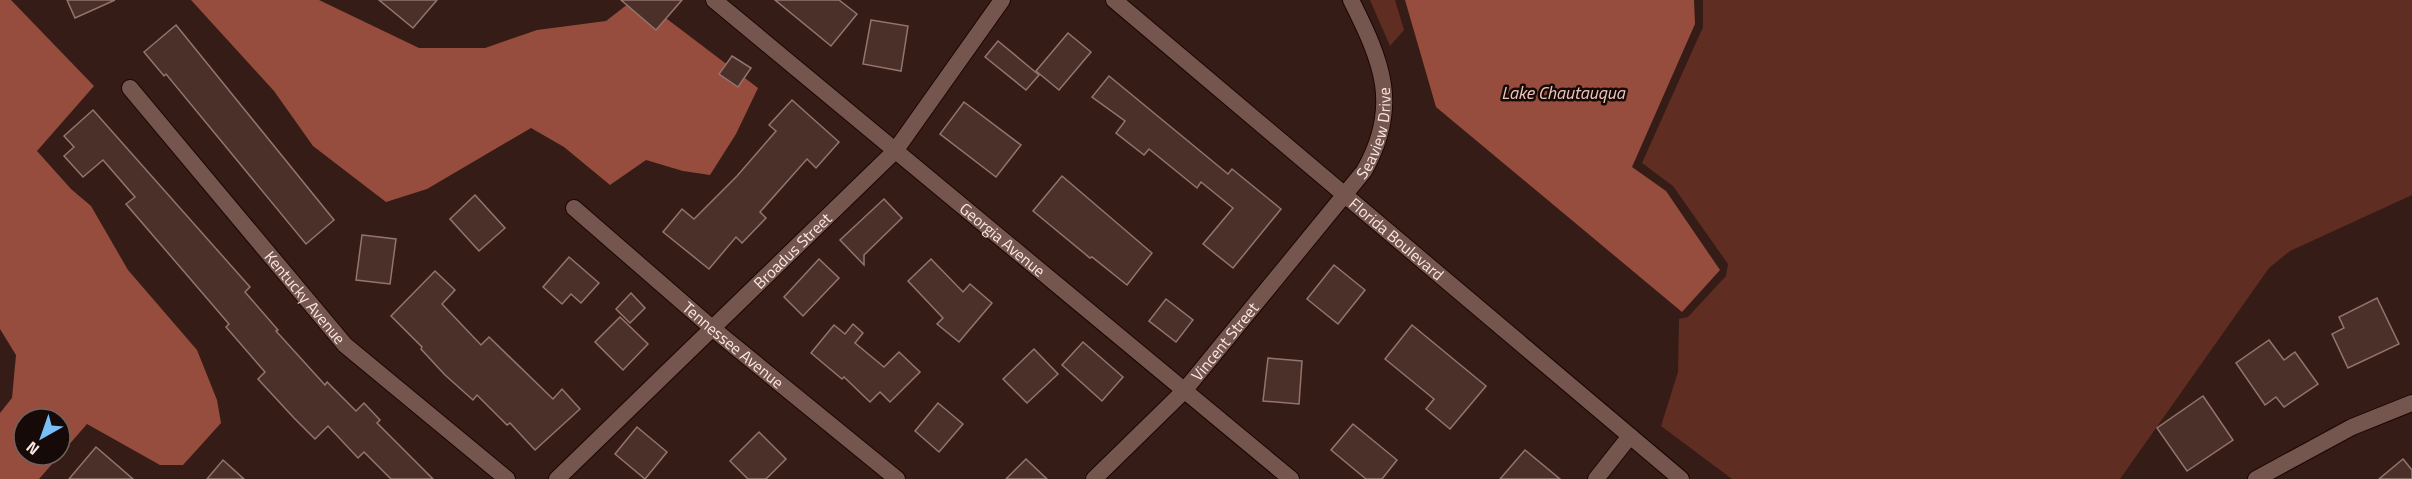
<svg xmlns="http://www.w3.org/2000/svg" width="2412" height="479" font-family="'Titillium Web',sans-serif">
	<rect width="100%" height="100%" fill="#361c16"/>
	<!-- green -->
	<g fill="#602d22">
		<polygon points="1370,0 1395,0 1404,30 1390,46"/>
		<polygon points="1703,0 2412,0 2412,195 2290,251 2269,268 2120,479 1732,479 1661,426 1678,372 1679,319 1688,317 1726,276 1728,264 1673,186 1642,163 1703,27"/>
	</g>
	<!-- water -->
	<g fill="#964d3d">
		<polygon points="0,0 11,0 94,86 37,151 71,189 91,206 128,270 197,350 217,400 221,423 183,465 160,465 87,424 60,455 60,419 24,419 24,455 60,455 39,479 0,479 0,413 12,398 16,355 0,329"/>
		<polygon points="191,0 319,0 419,48 485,48 537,30 606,21 633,0 642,0 758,88 736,134 710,175 683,171 646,160 610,185 564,147 531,128 427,189 386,202 313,146 274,91"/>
		<polygon points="1405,0 1694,0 1695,24 1632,167 1666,191 1720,270 1682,312 1436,107"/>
	</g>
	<!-- building -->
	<g fill="#4b3029" stroke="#94746c" stroke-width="1.5">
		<polygon points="67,0 115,0 75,18"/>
		<polygon points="379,0 437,0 413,28"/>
		<polygon points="621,0 682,0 656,30"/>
		<polygon points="775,0 839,0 857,14 831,46"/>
		<polygon points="871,20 908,26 901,71 863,64"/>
		<polygon points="176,25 334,220 306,244 166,74 164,76 144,52"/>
		<polygon points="1068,33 1091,52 1059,90 1036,71"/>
		<polygon points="998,41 1039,75 1026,90 985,57"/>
		<polygon points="732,56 751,68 738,87 719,74"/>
		<polygon points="1109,76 1228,174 1232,169 1281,209 1233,268 1203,244 1233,208 1201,182 1197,188 1149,149 1144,155 1116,133 1125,121 1092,97"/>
		<polygon points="792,100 839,142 816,168 807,159 760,212 766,218 742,243 736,237 709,269 663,232 682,209 694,219 737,176 776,131 769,125"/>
		<polygon points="964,102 1021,145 996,177 940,134"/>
		<polygon points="93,110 250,287 245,292 278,330 276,331 325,385 327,382 356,411 364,403 380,420 377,423 433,479 391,479 364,452 358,458 328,426 315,439 294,418 258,379 265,372 226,327 229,324 126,204 135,197 103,160 83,177 64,156 74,147 64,136"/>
		<polygon points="1062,176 1152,253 1127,285 1092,257 1090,258 1033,211"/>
		<polygon points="475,195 505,228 479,251 450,219"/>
		<polygon points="884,199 902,218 864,255 864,265 840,240"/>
		<polygon points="362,235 396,239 390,284 356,280"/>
		<polygon points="569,257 599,283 581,303 571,294 562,304 543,287"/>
		<polygon points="819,259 839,278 803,316 784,297"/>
		<polygon points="931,259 963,292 970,284 992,303 959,342 937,324 943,318 908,281"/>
		<polygon points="1334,265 1365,290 1338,324 1307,299"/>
		<polygon points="435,271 455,290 442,304 481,345 489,337 553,399 562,389 580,409 535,450 510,423 507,425 477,395 473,400 445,375 421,349 422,347 391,316"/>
		<polygon points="631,293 645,308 630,323 616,309"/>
		<polygon points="2377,298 2399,344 2348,368 2332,334 2344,328 2339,317"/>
		<polygon points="1166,299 1193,320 1176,342 1149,321"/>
		<polygon points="620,317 648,344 623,370 595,342"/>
		<polygon points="853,324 863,333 855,343 884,367 899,352 920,372 890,402 880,392 870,402 844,377 842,379 811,353 834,325 845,334"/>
		<polygon points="1412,325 1486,386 1450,429 1426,409 1434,399 1385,359"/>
		<polygon points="2269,340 2284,360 2295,352 2318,384 2284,407 2276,397 2265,405 2236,363"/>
		<polygon points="1083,342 1123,377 1102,401 1062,365"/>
		<polygon points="1034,349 1058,374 1027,403 1003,379"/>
		<polygon points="1268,358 1302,361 1299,404 1263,401"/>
		<polygon points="2203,396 2233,440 2187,471 2157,428"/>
		<polygon points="938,403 963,424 939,452 915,431"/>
		<polygon points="1353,424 1397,460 1382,479 1366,479 1331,450"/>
		<polygon points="637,427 667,452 645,479 615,454"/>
		<polygon points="759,432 786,459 766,479 748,479 730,461"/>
		<polygon points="96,447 133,479 69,479"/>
		<polygon points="1525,450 1560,479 1500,479"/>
		<polygon points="1026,459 1047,479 1006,479"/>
		<polygon points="2403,459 2412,470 2412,479 2379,479"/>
		<polygon points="223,460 244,479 207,479"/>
	</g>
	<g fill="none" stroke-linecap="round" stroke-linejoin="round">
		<defs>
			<g id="minor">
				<path id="s1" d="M 714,0 L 1291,479"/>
				<path id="s2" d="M 1114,0 L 1681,479"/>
				<path id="s3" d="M 130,88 L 345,345 L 507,479"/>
				<path id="s4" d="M 574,208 L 712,328 L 897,479"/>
				<path id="s5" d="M 557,479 L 895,151 L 1002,0"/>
				<path id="s6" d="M 1094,479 L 1184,391 L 1364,171 C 1401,106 1382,62 1351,0"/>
				<polyline points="1596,479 1630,436"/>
				<polyline points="2256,479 2352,427 2412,403"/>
			</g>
		</defs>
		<!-- minor casing -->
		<use href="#minor" stroke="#1c0603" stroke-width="18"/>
		<!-- minor -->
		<use href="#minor" stroke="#75564f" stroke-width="16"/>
	</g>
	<g text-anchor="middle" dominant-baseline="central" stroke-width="5" stroke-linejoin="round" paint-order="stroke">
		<!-- street labels -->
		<g font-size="16" fill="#fae7e2" stroke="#150a07">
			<text stroke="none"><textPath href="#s6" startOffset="450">Seaview Drive</textPath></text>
			<text stroke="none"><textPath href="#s2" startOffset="370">Florida Boulevard</textPath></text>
			<text stroke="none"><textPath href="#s1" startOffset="375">Georgia Avenue</textPath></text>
			<text stroke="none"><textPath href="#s5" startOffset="328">Broadus Street</textPath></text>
			<text stroke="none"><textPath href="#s3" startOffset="273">Kentucky Avenue</textPath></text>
			<text stroke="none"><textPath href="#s6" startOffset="190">Vincent Street</textPath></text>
			<text stroke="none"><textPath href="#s4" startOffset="210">Tennessee Avenue</textPath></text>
		</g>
		<!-- water labels -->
		<g font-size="18" font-style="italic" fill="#f1c4ba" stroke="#150a07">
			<text x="1563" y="92">Lake Chautauqua</text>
		</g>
	</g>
	<!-- north arrow -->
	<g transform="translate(42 437) rotate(220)"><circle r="28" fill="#150a07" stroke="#71625f" stroke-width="1.5"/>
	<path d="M0-4.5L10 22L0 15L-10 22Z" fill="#78bff7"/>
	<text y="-9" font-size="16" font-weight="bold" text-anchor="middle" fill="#fae7e2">N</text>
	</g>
</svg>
